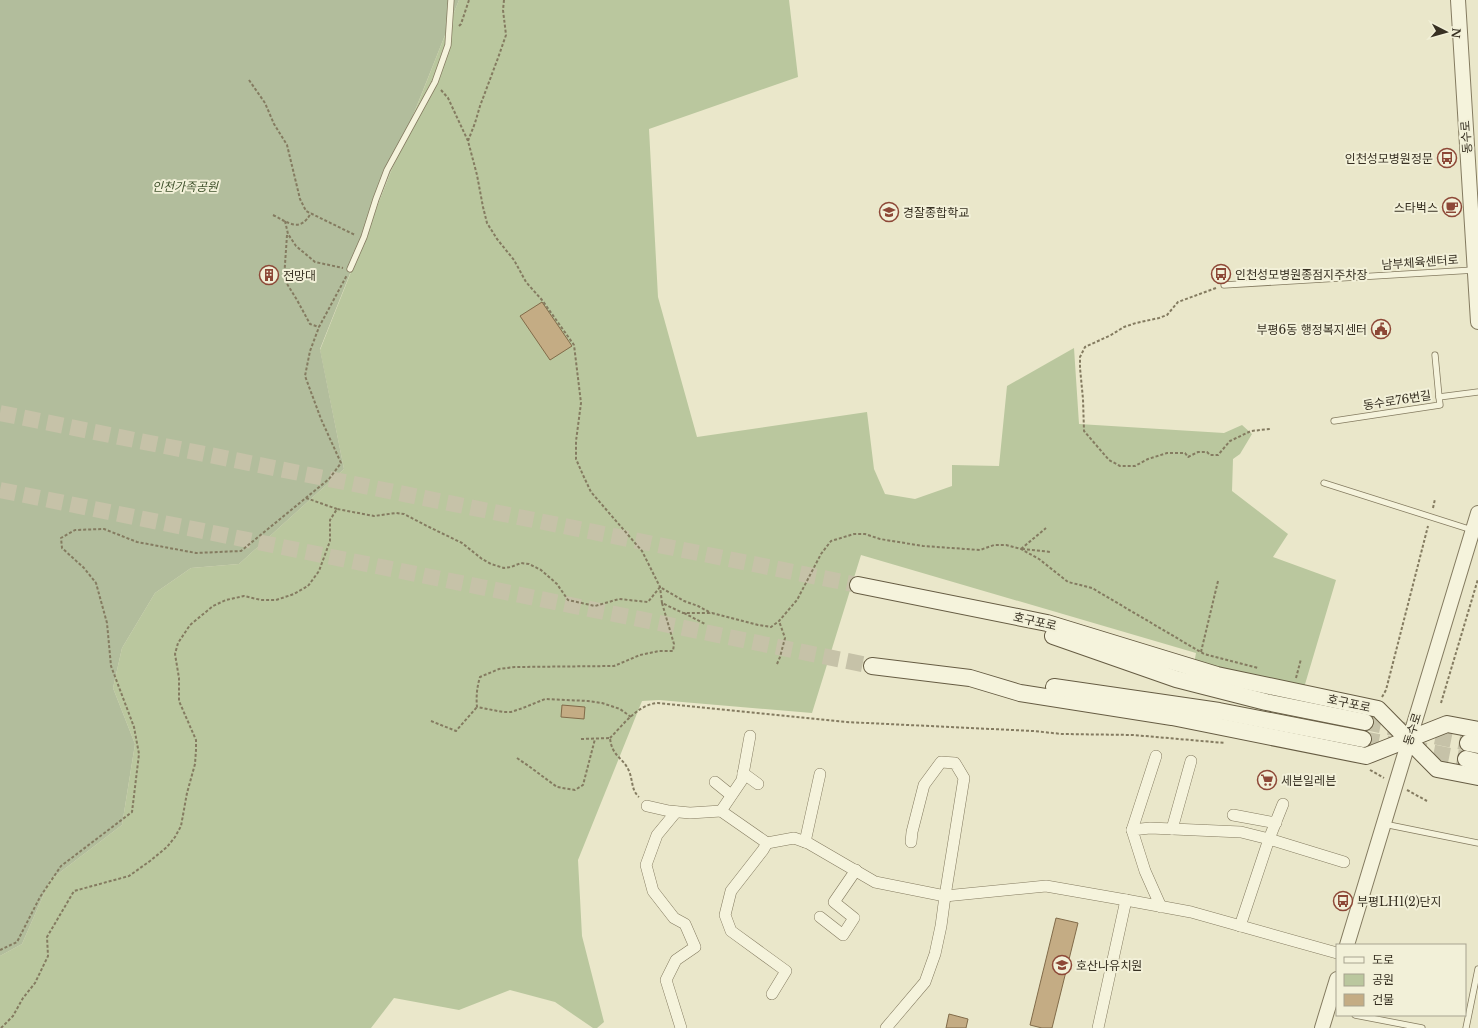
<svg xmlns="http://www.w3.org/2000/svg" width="1478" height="1028" font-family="'Libre Baskerville','Noto Sans KR',serif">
	<rect width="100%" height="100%" fill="#eae7ca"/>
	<!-- green -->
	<polygon fill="#bac79e" points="459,0 789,0 798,77 649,129 658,297 697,437 867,412 874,469 885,494 915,499 952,486 952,465 999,466 1007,386 1074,348 1079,424 1224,433 1242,425 1252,434 1240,454 1233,459 1232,491 1288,534 1273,557 1336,580 1303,691 1194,664 1196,653 861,555 812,713 659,700 642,701 578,860 582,936 604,1022 597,1028 593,1028 555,1002 510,990 459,1010 394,998 371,1028 0,1028 0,956 22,944 50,880 122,825 135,744 113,688 122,648 155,593 191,568 239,564 344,469 320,350"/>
	<!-- cemetery -->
	<polygon fill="#b2bd9c" points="0,0 459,0 320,349 344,469 239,564 191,568 155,593 122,648 113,688 135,744 122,825 50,880 22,944 0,956"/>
	<!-- building -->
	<g fill="#c4ac84" stroke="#816b49">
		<circle cx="269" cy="274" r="6"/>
		<polygon points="542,302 572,346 550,360 520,316"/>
		<polygon points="562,705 585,707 584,719 561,717"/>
		<polygon points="1056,918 1078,923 1052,1028 1042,1028 1030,1025"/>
		<polygon points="949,1014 968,1019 966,1028 946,1028"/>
	</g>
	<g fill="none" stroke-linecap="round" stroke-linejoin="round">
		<!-- secondary-tunnel -->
		<g stroke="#c6c2a8" stroke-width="16" stroke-dasharray="16 8" stroke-linecap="butt">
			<polyline points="0,413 858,585"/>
			<polyline points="0,490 872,666"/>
			<polyline points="1365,722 1468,743"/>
			<polyline points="1363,739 1466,759"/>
		</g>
		<defs>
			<g id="service">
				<polyline points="350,269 364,237 376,199 387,170 435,82 448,45 451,0"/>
				<polyline points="1224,285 1474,270"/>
				<polyline points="1435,355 1439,397"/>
				<polyline points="1334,421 1440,405 1439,397 1478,392"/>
				<polyline points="1324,483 1472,530"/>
				<polyline points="1384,824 1478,843"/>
				<polyline points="1355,1015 1422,1028"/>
				<polyline points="1466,1028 1478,969"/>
			</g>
			<g id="minor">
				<polyline points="750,736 742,780 721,811 767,843"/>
				<polyline points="743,773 758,784"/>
				<polyline points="715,782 731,795"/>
				<polyline points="647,806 669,811 690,813 721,811"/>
				<polyline points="676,812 657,835 646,865 653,891 674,918 685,924 695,947 676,960 666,980 681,1028"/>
				<polyline points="1233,815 1276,823"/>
				<polyline points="1172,829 1191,761"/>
				<polyline points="1132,830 1156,756"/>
				<polyline points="805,842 820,774"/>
				<polyline points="1161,907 1145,871 1132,830 1150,828 1241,832 1269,839 1283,804"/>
				<polyline points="820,917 843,935 854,918 834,902 856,870"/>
				<polyline points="1240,926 1269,839 1344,862"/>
				<polyline points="772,994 786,971 731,931 725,915 731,891 763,850 767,843 794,838 808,843 875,882 945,896 1046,886 1126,900"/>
				<polyline points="886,1028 925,982 935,954 941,926 945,896 964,778 955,763 941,762 924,785 912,832 911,842"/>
				<polyline points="1098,1028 1126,900 1191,912 1337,953"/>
			</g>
			<g id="tertiary">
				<polyline points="1458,0 1478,322"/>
				<polyline points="1347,945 1478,513"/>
				<polyline points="1322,1028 1337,979"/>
			</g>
			<g id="secondary">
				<polyline points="858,585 1047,623 1217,675 1378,709 1437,769 1478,777"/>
				<polyline points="1053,636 1176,679 1266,702 1365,722"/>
				<polyline points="872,666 970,678 1020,693 1172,717 1366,756 1447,724 1478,730"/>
				<polyline points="1054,687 1219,711 1363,739"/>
				<polyline points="1468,743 1478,745"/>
				<polyline points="1466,759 1478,762"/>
			</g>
		</defs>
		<!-- service casing -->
		<use href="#service" stroke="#847b60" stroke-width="7"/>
		<!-- minor casing -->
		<use href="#minor" stroke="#847b60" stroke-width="12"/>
		<!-- tertiary casing -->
		<use href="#tertiary" stroke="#847b60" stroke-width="16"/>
		<!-- secondary casing -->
		<use href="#secondary" stroke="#665c43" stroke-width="18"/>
		<!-- path -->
		<g stroke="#847b60" stroke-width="2" stroke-dasharray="3 2" stroke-linecap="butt">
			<polyline points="459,26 461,24 469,0"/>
			<polyline points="249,80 265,103 274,124 287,145 300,199 306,211 355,235"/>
			<polyline points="441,90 448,98 468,141 477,175 483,207 487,223 497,239 514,260 526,282 542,300 574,345 581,403 576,441 576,459 583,475 591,492 642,551 660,587 662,603 683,613 712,613 758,625 771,627 779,621 797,600 821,554 831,541 854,534 865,534 880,539 923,546 980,550 994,545 1006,545 1021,549 1039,559 1068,582 1092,588 1204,654 1258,668"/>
			<polyline points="468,141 475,123 480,106 498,58 506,35 503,10 504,0"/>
			<path d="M 273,215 C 289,223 300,233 311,213"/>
			<polyline points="285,221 288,234 296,246 315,262 343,268"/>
			<polyline points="287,235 284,279 297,300 310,324 319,327"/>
			<polyline points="1216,288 1178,302 1167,315 1159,318 1136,323 1124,327 1111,335 1085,347 1080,357 1080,368 1083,399 1084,431 1109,460 1120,466 1135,466 1148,459 1167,453 1185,453 1188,457 1198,452 1207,452 1210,455 1218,455 1230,441 1251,431 1270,429"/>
			<polyline points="306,498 337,509"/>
			<polyline points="1433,508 1435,499"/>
			<polyline points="1021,549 1046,528"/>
			<polyline points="1022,549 1051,552"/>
			<polyline points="684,613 705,624"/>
			<polyline points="1201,652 1218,581"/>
			<polyline points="777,664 780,657 785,638 779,621"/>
			<polyline points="1296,678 1301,659"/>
			<polyline points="1382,697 1386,690 1428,526"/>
			<polyline points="1441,703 1478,579"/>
			<path d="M 631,717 L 620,709 L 602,703 L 588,701 L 545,699 L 523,708 L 511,712 L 503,712 L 477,707 C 476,696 477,687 480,677 L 499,669 L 515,667 L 614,666 L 640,655 L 659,651 L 673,651 L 674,644 L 662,603"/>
			<polyline points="431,721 456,731 477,707"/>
			<path d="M 610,738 C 623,725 638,704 658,703 L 846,722 L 1033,731 L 1062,734 L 1133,735 L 1225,743"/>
			<path d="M 581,739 L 610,738 C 612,757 623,757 629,771 C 633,780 631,790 639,797"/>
			<polyline points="517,758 530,767 557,787 575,790 583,785 595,739"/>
			<polyline points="1370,770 1384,778"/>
			<polyline points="1407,790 1427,801"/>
			<polyline points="0,950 17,942 40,897 61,866 132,812 139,754 134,727 111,666 107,623 96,583 84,568 62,548 61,538 75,530 104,529 137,542 196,553 241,551 329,479 341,463 321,419 305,376 310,351 319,327 347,275"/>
			<polyline points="1,1028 13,1016 23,998 35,983 48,956 47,937 74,891 129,876 150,861 167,847 175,837 181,826 187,793 195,764 196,750 196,740 179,701 179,678 175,654 178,643 190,625 213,606 226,600 244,596 261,600 276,600 294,594 308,586 319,571 330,541 330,520 337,509 374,516 396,513 404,514 427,526 462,543 482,559 491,564 504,568 511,567 521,563 529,564 541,570 557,584 568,600 595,606 619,599 648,602 660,587 684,601 698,606 711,613"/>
		</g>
		<!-- service -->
		<use href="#service" stroke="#f5f3dc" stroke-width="5.5"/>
		<!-- minor -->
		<use href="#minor" stroke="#f5f3dc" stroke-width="11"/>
		<!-- tertiary -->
		<use href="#tertiary" stroke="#f5f3dc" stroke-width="14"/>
		<!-- secondary -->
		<use href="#secondary" stroke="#f5f3dc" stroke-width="16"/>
	</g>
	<!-- icons -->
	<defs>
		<symbol id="bus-ring" viewBox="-11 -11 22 22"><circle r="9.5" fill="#f2f0d8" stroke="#8d4837" stroke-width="1.5"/><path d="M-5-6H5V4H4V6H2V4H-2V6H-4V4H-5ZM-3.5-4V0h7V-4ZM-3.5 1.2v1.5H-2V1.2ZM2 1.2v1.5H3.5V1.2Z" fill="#8d4837"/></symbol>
		<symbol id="cafe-ring" viewBox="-11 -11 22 22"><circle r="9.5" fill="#f2f0d8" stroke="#8d4837" stroke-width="1.5"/><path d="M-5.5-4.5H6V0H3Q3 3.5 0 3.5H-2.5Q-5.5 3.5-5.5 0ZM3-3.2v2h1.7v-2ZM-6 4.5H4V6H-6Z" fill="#8d4837"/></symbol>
		<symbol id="school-ring" viewBox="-11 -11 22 22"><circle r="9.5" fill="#f2f0d8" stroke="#8d4837" stroke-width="1.5"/><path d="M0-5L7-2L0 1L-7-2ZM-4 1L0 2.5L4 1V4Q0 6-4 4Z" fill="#8d4837"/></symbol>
		<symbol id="building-ring" viewBox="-11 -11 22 22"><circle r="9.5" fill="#f2f0d8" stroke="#8d4837" stroke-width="1.5"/><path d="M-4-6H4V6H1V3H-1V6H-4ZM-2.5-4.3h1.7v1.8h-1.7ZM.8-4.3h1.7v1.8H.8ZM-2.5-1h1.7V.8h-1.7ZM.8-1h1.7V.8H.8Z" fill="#8d4837"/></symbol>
		<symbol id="civic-ring" viewBox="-11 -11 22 22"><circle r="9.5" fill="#f2f0d8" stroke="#8d4837" stroke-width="1.5"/><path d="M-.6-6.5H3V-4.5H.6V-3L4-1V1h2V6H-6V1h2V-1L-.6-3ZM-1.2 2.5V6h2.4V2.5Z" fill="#8d4837"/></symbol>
		<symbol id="supermarket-ring" viewBox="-11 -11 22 22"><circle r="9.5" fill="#f2f0d8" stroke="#8d4837" stroke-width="1.5"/><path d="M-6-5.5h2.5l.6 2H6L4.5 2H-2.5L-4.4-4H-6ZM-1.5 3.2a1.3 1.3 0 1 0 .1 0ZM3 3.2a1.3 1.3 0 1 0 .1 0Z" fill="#8d4837"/></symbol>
	</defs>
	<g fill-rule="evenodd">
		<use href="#bus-ring" x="1436" y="147" width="22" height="22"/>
		<use href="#cafe-ring" x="1441" y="196" width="22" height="22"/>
		<use href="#school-ring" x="878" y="201" width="22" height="22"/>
		<use href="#bus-ring" x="1210" y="263" width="22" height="22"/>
		<use href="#building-ring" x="258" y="264" width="22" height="22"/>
		<use href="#civic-ring" x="1370" y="318" width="22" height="22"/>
		<use href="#supermarket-ring" x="1256" y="769" width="22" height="22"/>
		<use href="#bus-ring" x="1332" y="890" width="22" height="22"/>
		<use href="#school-ring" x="1051" y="954" width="22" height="22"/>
	</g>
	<g text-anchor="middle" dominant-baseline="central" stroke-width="4" stroke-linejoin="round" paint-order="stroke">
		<!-- street labels -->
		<g font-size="12" fill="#373022" stroke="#f2f0d8">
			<text transform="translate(1466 137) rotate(-94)">동수로</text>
			<text transform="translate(1420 262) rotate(-4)">남부체육센터로</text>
			<text transform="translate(1397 400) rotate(-9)">동수로76번길</text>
			<text transform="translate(1035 621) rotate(13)">호구포로</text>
			<text transform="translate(1349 703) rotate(12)">호구포로</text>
			<text transform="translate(1412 729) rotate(-73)">동수로</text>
		</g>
		<!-- poi labels -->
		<g font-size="12" fill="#373022" stroke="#f2f0d8" text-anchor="start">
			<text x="1433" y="158" text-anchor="end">인천성모병원정문</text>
			<text x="1438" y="207" text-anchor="end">스타벅스</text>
			<text x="903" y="212">경잘종합학교</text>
			<text x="1235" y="274">인천성모병원종점지주차장</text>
			<text x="283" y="275">전망대</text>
			<text x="1367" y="329" text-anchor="end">부평6동 행정복지센터</text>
			<text x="1281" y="780">세븐일레븐</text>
			<text x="1357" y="901">부평LH1(2)단지</text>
			<text x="1076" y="965">호산나유치원</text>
		</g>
		<!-- park labels -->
		<g font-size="12" font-style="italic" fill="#3f512b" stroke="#f2f0d8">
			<text x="185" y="186">인천가족공원</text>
		</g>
	</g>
	<!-- legend -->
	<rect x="1336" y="944" width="130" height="72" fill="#f2f0d8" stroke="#a7a38f"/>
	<rect x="1344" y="957" width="20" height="6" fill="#f5f3dc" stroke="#a7a38f"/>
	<text x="1372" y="964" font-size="12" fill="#373022">도로</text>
	<rect x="1344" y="974" width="20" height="12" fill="#bac79e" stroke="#a7a38f"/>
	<text x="1372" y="984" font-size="12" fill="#373022">공원</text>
	<rect x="1344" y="994" width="20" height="12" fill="#c4ac84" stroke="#a7a38f"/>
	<text x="1372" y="1004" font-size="12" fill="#373022">건물</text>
	<!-- north arrow -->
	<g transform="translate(1446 32) rotate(96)" stroke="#f2f0d8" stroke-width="3" paint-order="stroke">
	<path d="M0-3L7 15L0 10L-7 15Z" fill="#373022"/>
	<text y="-6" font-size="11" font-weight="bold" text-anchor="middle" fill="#373022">N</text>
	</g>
</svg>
